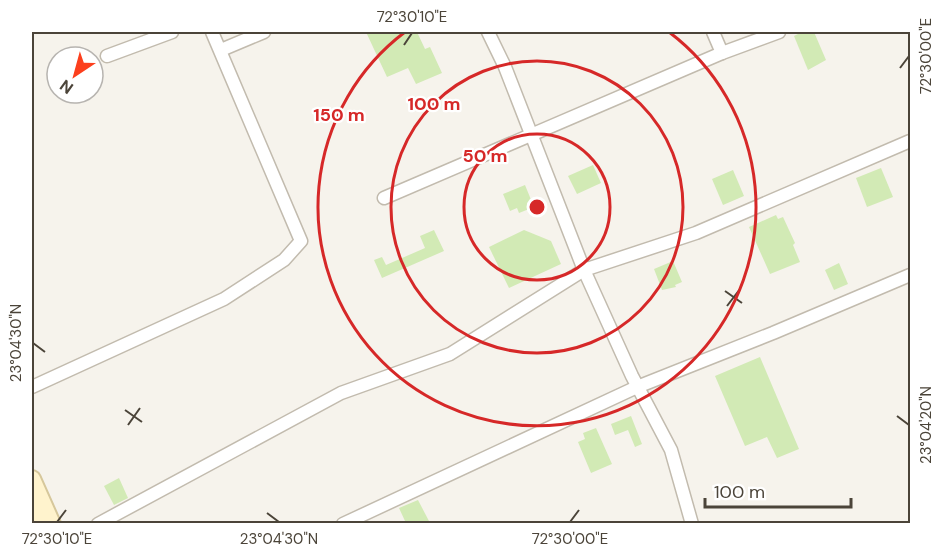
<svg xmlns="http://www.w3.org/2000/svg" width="942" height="555" font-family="'DM Sans',sans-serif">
	<rect width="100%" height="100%" fill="#f6f3ec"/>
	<!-- green -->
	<g fill="#d2eab5">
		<polygon points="366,32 417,32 425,49 430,47 442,73 416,84 408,68 387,77"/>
		<polygon points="802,32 814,32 826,60 808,70 794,36"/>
		<polygon points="593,165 601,183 577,194 568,176"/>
		<polygon points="881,168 893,197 867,207 856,178"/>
		<polygon points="733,170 744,196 723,205 712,179"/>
		<polygon points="525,185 534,207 519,213 517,208 510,211 503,194"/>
		<polygon points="776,215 778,219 783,217 795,243 793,245 800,262 770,274 749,227"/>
		<polygon points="434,230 444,251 382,278 374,260 382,257 386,265 425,248 420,236"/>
		<polygon points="524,230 551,241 561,264 509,288 489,247"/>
		<polygon points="673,261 682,282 675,285 676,287 662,290 654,269"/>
		<polygon points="839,263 848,284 834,290 825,270"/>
		<polygon points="760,357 799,449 777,458 767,437 745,446 715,376"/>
		<polygon points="631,416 642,444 635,447 628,430 615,435 611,424"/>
		<polygon points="596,428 612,464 591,473 578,442 585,439 583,433"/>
		<polygon points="119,478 128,498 114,505 104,486"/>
		<polygon points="418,500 430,523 412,523 405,521 399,508"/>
	</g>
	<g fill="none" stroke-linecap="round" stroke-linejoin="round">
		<defs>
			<g id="street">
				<polyline points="488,32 505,67 584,270 632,376 671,450 692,524"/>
				<polyline points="713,32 722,53"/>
				<polyline points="221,50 264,32"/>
				<polyline points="107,56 172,32"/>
				<polyline points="384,198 722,53 779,32"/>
				<polyline points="32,387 224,299 284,260 301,241 212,32"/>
				<polyline points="98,524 341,393 450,354 584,270 696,233 910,141"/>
				<polyline points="343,524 637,387 773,333 910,275"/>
			</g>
			<g id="secondary">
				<polyline points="32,479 52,524"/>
				<polyline points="32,508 39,524"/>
			</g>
		</defs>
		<!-- street casing -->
		<use href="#street" stroke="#c2bbae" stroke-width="15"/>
		<!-- secondary casing -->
		<use href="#secondary" stroke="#d6c79b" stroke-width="20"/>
		<!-- street -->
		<use href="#street" stroke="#fff" stroke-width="12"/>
		<!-- secondary -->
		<use href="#secondary" stroke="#fff3cd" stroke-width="16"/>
	</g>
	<!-- ticks -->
	<path fill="none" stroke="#4b4439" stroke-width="2" d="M 404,45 L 412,33M 900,68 L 909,56M 725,291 L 742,303M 727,306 L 740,289M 33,343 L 45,352M 125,410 L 142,422M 897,416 L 909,425M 128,425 L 140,408M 267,513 L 279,522M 57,522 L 66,510M 570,522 L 579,510"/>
	<!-- distance rings -->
	<g fill="none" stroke="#d62828" stroke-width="3">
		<circle cx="537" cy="207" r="73"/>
		<circle cx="537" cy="207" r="146"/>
		<path d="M669 32A219 219 0 1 1 405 32"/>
	</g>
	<circle cx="537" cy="207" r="9" fill="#d62828" stroke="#fff" stroke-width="3"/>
	<g font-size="18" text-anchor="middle" font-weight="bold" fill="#d62828" stroke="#fff" stroke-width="4.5" stroke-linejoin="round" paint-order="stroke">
		<text x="434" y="110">100 m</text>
		<text x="339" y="121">150 m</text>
		<text x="485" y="162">50 m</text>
	</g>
	<!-- border -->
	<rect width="942" height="555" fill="none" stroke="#ffffff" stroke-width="66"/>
	<!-- north arrow -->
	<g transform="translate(75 75) rotate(216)"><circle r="28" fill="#ffffff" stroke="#b7b4b0" stroke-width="1.5"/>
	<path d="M0-4.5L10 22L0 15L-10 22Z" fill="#fc3f1d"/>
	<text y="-9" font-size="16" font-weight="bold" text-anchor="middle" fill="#4b4439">N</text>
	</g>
	<!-- scale -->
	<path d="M705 498v9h146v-9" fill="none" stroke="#4b4439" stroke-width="3"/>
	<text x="714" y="498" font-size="18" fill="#4b4439" stroke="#ffffff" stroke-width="4.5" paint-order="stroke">100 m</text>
	<rect x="33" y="33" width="876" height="489" fill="none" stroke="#4b4439" stroke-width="2"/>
	<g font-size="15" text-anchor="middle" fill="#4b4439">
		<text x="412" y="22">72°30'10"E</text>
		<text transform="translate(926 56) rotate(-90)" y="5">72°30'00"E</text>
		<text transform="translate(16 343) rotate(-90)" y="5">23°04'30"N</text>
		<text transform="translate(926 425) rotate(-90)" y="5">23°04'20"N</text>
		<text x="57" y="544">72°30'10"E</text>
		<text x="279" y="544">23°04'30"N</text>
		<text x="570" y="544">72°30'00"E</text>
	</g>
</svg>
